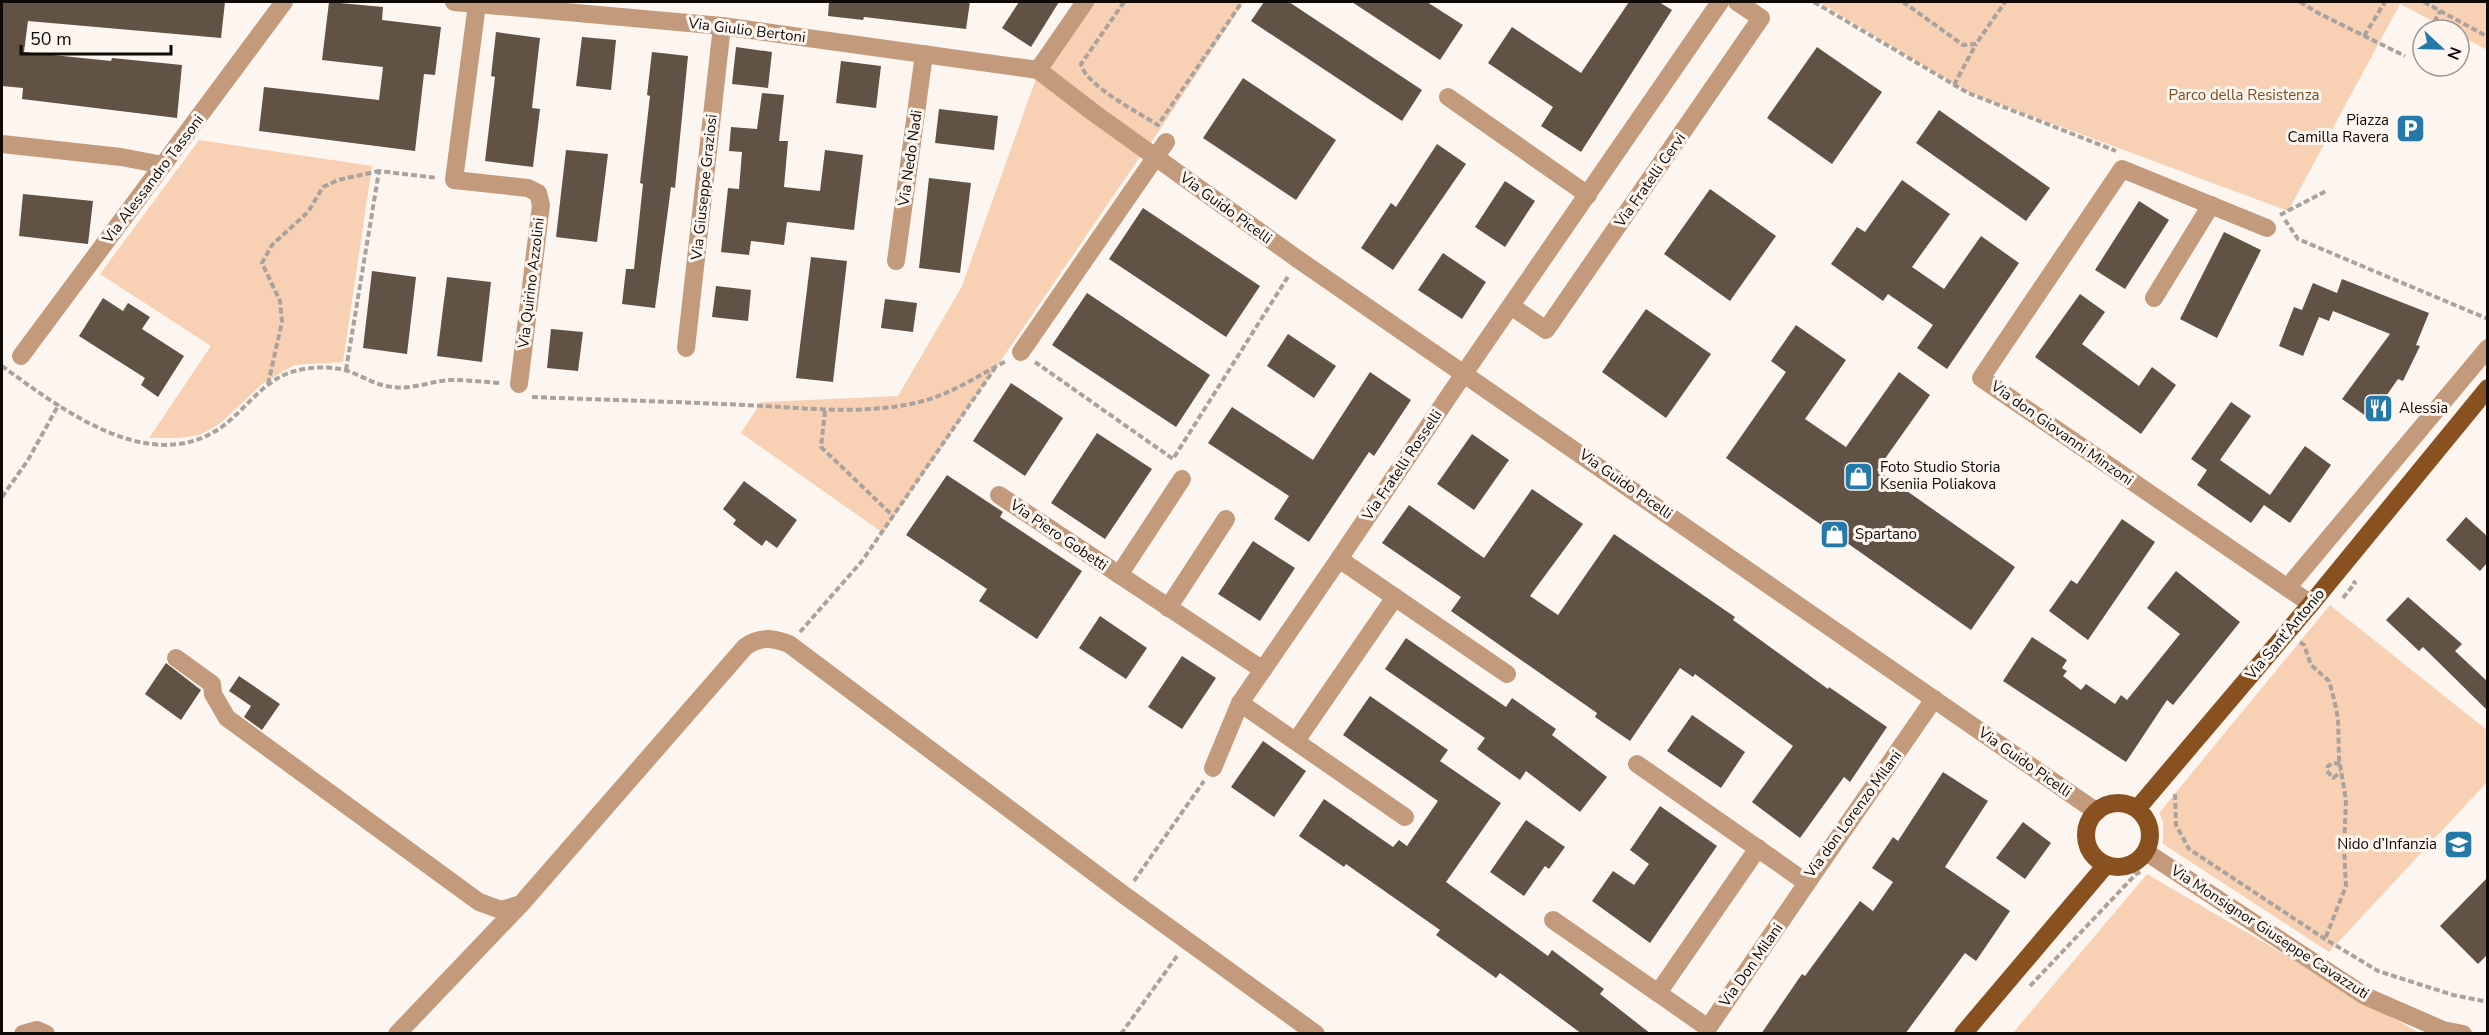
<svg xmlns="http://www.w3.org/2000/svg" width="2489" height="1035" font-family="'Nunito Sans',sans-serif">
	<rect width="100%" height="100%" fill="#fdf6f0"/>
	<!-- green -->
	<g fill="#f8d1b4">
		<polygon points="1088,2 1244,2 1147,149 1041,69"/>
		<polygon points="1819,2 2487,2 2487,50 2459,35 2459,30 2450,30 2400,4 2288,211 1970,93"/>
		<polygon points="1038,73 1144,151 883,533 741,433 761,402 898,396 962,286"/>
		<polygon points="199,140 372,166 343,362 294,365 262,384 223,421 211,429 199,435 179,438 149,438 211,346 100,274"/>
		<polygon points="2330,605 2487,730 2488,781 2329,952 2163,844 2163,822 2159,813"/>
		<polygon points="2147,874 2419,1033 2012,1034"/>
	</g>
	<!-- building -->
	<g fill="#615246">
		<polygon points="2,2 225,2 221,38 28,21 24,52 111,61 112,58 182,65 177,118 22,99 23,88 2,86"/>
		<polygon points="329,2 383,7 382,20 441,27 435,75 424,74 415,151 259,131 264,87 379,100 383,67 322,60"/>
		<polygon points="829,2 970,2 966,29 864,17 863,20 828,16"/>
		<polygon points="1019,2 1059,2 1031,47 1002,28"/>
		<polygon points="1264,2 1289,2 1422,90 1402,121 1251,21"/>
		<polygon points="1352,2 1427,2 1463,25 1440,60"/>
		<polygon points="1629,2 1659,2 1672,10 1581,152 1541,126 1553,107 1488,63 1512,27 1581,73"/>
		<polygon points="496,32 540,38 532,108 540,109 533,167 485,161 495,77 491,76"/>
		<polygon points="582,37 616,40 611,90 576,86"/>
		<polygon points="736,47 772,52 768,88 732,84"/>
		<polygon points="1817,47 1882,92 1832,164 1767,118"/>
		<polygon points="652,52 688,56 675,188 671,187 655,308 622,304 626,269 634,269 643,184 640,183 650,96 647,95"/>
		<polygon points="841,61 881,66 876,108 836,103"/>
		<polygon points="1243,78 1336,140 1296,200 1203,138"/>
		<polygon points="762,93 784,95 779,141 788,141 784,187 820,191 825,150 863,155 854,230 787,222 784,245 751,241 749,255 721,252 728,188 739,189 742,152 729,151 731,127 757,129"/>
		<polygon points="939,109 998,116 994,150 935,143"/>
		<polygon points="1939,110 2050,188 2026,221 1916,143"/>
		<polygon points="1437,144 1466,164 1393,270 1361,248 1391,203 1396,207"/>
		<polygon points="566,150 608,154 597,242 556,237"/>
		<polygon points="929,178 971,183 960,273 919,268"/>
		<polygon points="1902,180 1950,214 1912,267 1944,289 1981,236 2019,263 1947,369 1917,348 1933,325 1888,294 1883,301 1831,264 1857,227 1865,232"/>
		<polygon points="1505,181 1535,201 1505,247 1475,227"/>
		<polygon points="1710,189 1776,236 1730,301 1664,254"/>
		<polygon points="23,194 93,201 88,244 19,236"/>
		<polygon points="2139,201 2169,220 2125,289 2095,270"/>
		<polygon points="1143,208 1260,286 1226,337 1109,259"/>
		<polygon points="2224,232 2261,250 2217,338 2180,319"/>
		<polygon points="1443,253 1486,282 1462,319 1418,290"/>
		<polygon points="811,257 847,261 833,382 796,378"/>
		<polygon points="372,271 416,277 407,354 363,348"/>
		<polygon points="447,277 491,282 482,362 437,356"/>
		<polygon points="2342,279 2429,313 2416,345 2420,346 2403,381 2398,379 2370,419 2342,399 2390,334 2333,311 2329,321 2319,317 2303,356 2279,346 2294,307 2302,310 2313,283 2337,293"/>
		<polygon points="716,286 751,290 748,321 712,317"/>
		<polygon points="1087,293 1210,375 1176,427 1052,345"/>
		<polygon points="2080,294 2105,312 2082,344 2139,386 2152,367 2176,385 2141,434 2035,357"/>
		<polygon points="103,298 123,311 128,303 150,317 142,329 184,356 158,397 141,385 145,378 79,336"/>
		<polygon points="885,299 917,303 913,332 881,328"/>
		<polygon points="1646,309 1711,354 1666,418 1602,372"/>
		<polygon points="1796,325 1846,360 1805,419 1846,447 1899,372 1930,395 1877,470 2015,567 1971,630 1726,458 1786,372 1771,361"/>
		<polygon points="551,329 583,332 578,371 547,368"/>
		<polygon points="1288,334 1336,366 1314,398 1267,366"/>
		<polygon points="1370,372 1411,400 1374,456 1369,452 1309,542 1274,519 1289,496 1208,443 1232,407 1313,460"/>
		<polygon points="1011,383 1063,418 1025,476 973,441"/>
		<polygon points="2231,402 2251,416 2220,460 2270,495 2305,446 2331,465 2290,523 2264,505 2251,523 2197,485 2207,470 2191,459"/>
		<polygon points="1097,433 1152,469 1105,539 1051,503"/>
		<polygon points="1472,434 1509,460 1474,510 1437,484"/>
		<polygon points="947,475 1003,512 1000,517 1082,571 1037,639 979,601 987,589 906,535"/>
		<polygon points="744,481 797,520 777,548 766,540 762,546 733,524 736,520 723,509"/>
		<polygon points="1532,489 1583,524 1530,596 1558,615 1614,534 1735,617 1733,620 1828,689 1829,687 1887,727 1850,782 1844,777 1800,838 1752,802 1793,746 1695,674 1693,677 1680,668 1630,741 1595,717 1597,713 1451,611 1461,597 1382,543 1409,505 1484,558"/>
		<polygon points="2466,517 2487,536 2487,563 2480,571 2446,540"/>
		<polygon points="2122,519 2155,542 2088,640 2049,611 2071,580 2077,584"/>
		<polygon points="1253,541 1295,568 1260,621 1218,594"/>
		<polygon points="2176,571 2240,622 2173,705 2167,700 2126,762 2003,681 2032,637 2067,660 2062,668 2067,671 2063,676 2081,690 2086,684 2115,704 2121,695 2127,700 2180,634 2147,608"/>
		<polygon points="2408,597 2462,644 2455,651 2487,681 2487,710 2423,647 2419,651 2386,620"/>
		<polygon points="1100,616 1147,648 1126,679 1079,648"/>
		<polygon points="1406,638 1506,707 1512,698 1556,729 1552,735 1607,777 1580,812 1526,771 1520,780 1477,749 1485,738 1385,669"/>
		<polygon points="1182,656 1216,678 1182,729 1148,707"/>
		<polygon points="166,663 201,690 181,720 145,694"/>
		<polygon points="239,676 280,704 262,730 244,717 251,706 229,691"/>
		<polygon points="1370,696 1448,750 1440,761 1501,803 1446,882 1548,956 1552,950 1604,989 1600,994 1651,1034 1582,1034 1500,973 1496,978 1436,935 1440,930 1346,864 1344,867 1299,836 1324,799 1393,847 1399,840 1407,846 1438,801 1343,735"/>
		<polygon points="1692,715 1745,752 1721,788 1667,751"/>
		<polygon points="1263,741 1306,771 1274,817 1231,787"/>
		<polygon points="1943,772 1988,801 1945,867 2010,911 1976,961 1965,953 1905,1034 1761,1034 1802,974 1805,976 1860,901 1873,911 1893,882 1872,868 1893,837 1898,841"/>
		<polygon points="1660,806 1717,846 1650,943 1592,901 1613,871 1634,885 1649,864 1630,850"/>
		<polygon points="1526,820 1565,847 1549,869 1545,866 1524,896 1490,872"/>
		<polygon points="2023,822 2051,843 2025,879 1996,858"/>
		<polygon points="2487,878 2487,955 2478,964 2440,926"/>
	</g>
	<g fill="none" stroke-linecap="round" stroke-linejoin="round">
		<!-- path -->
		<g stroke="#a9a29d" stroke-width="4" stroke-dasharray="6 3" stroke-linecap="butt">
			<path d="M 1124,2 L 1081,64 C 1085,85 1139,113 1158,125 L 1242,2"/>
			<polyline points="1814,2 1968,93 2116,151"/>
			<polyline points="1903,2 1963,45 1976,44 2005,2"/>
			<polyline points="2300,2 2318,13 2405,56"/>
			<polyline points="2424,2 2488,37"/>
			<polyline points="2430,30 2440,11"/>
			<polyline points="2364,36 2385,2"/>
			<polyline points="2418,51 2423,42"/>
			<polyline points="1954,85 1976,44"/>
			<polyline points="2280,215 2328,190"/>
			<polyline points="2285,220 2298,239 2488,319"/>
			<polyline points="1035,362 1173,459 1289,275"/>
			<path d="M 2,366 C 60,408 151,479 223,426 C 247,408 264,379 295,371 C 310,367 329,366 345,370 C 361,375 374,385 392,387 C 412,390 431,381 450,380 C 467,380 484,382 501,383"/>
			<polyline points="346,370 379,171 438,178"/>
			<polyline points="268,384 282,322 280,301 262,263 272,245 308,212 323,187 338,180 379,171"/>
			<path d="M 532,397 C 610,400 688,402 765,406 C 815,409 865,414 915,403 C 948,396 976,377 1006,361"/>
			<polyline points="825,411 821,447 893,516"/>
			<polyline points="2,497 28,460 59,404"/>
			<polyline points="2343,598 2355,583 2353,581"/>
			<polyline points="800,632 862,561 995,368"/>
			<polyline points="2300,642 2304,645 2311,665 2329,681 2334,699 2338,718 2339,759 2346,800 2344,849 2346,886 2325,939"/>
			<polyline points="2340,764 2334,763 2328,766 2327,771 2333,778 2341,772"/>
			<polyline points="2175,794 2176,825 2189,849 2325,939 2378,971 2453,995 2488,1002"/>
			<polyline points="1134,881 1204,781"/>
			<polyline points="2030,986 2136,874 2142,871"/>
			<polyline points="1121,1034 1177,956"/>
		</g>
		<!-- minor -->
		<g stroke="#c39b7c" stroke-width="18">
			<polyline points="454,2 722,26 1038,70 1094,113 1299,260 2097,812"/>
			<polyline points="477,4 454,180 528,188 538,193 541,205 519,384"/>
			<polyline points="1038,70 1085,2"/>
			<polyline points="1448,97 1588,195"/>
			<polyline points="2,144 121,157 163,165"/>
			<polyline points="2267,228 2122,169 1981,378 2311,604"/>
			<polyline points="896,261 924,54"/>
			<polyline points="2154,298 2211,205"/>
			<polyline points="1511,306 1546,330 1761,18 1737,2"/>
			<polyline points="686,348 722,26"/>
			<polyline points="1021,352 1166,142"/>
			<polyline points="21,356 284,2"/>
			<polyline points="999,495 1263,670"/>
			<polyline points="1119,575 1182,479"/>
			<polyline points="2288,587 2488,348"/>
			<polyline points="1168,608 1226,519"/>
			<polyline points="176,658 212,684 213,694 227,718 479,902 501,910 521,904"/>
			<polyline points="1507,674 1339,559 1465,372 1720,2"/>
			<polyline points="1240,703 1405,817"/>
			<polyline points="1296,741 1395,597"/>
			<polyline points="1637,764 1807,883 1934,699"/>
			<polyline points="1213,768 1240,703 1339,559"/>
			<polyline points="2146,852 2365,996 2443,1030 2463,1034"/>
			<polyline points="1553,920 1658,993 1758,848"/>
			<polyline points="1658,993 1708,1028 1807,883"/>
			<polyline points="23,1034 37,1030 46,1034"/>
			<path d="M 397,1034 L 522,903 L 745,647 C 760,636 772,638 789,644 L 1124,895 L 1316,1034"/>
		</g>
		<!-- major -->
		<g stroke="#88511f" stroke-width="18">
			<circle cx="2118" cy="835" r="32"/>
			<polyline points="2137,809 2311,604 2488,388"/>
			<polyline points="1963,1034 2106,865"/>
		</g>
	</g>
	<!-- icons -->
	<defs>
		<symbol id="parking-square" viewBox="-11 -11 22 22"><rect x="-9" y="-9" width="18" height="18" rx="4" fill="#2579a9" stroke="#fdf6f0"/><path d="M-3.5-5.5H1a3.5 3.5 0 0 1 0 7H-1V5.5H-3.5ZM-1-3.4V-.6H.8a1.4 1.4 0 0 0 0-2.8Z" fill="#fff"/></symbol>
		<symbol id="restaurant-square" viewBox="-11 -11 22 22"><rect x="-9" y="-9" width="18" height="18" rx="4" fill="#2579a9" stroke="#fdf6f0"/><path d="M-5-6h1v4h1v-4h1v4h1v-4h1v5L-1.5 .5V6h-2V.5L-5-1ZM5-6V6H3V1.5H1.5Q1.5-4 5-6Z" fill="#fff"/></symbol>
		<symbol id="shop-square" viewBox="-11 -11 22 22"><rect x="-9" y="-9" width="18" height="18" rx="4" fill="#2579a9" stroke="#fdf6f0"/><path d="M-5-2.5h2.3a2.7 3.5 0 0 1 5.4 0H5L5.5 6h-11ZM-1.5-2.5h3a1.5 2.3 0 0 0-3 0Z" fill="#fff"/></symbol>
		<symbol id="school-square" viewBox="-11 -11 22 22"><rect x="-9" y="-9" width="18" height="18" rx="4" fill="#2579a9" stroke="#fdf6f0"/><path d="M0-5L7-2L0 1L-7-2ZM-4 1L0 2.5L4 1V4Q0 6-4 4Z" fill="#fff"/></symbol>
	</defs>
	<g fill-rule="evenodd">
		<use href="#parking-square" x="2394" y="112" width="33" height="33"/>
		<use href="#restaurant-square" x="2362" y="392" width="33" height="33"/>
		<use href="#shop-square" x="1842" y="460" width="33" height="33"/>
		<use href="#shop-square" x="1818" y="518" width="33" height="33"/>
		<use href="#school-square" x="2442" y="828" width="33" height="33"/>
	</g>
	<g text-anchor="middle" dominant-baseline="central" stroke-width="6" stroke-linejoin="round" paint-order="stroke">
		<!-- street labels -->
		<g font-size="15" fill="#100a06" stroke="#fdf6f0">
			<text transform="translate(747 30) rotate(7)">Via Giulio Bertoni</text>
			<text transform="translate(910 158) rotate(-82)">Via Nedo Nadi</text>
			<text transform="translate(153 179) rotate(-53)">Via Alessandro Tassoni</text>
			<text transform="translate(1650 180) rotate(-55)">Via Fratelli Cervi</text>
			<text transform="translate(704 187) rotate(-84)">Via Giuseppe Graziosi</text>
			<text transform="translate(1226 208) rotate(36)">Via Guido Picelli</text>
			<text transform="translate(531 283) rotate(-83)">Via Quirino Azzolini</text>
			<text transform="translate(2062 433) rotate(35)">Via don Giovanni Minzoni</text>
			<text transform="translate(1402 465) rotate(-56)">Via Fratelli Rosselli</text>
			<text transform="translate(1626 484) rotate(35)">Via Guido Picelli</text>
			<text transform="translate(1059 535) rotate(34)">Via Piero Gobetti</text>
			<text transform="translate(2285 634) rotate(-50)">Via Sant'Antonio</text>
			<text transform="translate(2025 762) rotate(35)">Via Guido Picelli</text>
			<text transform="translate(1853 814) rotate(-54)">Via don Lorenzo Milani</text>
			<text transform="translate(2270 932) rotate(33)">Via Monsignor Giuseppe Cavazzuti</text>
			<text transform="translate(1751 965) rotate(-55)">Via Don Milani</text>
		</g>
		<!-- park labels -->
		<g font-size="15" fill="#7c4a1d" stroke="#fdf6f0">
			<text x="2244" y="95">Parco della Resistenza</text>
		</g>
		<!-- poi labels -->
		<g font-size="15" fill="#100a06" stroke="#fdf6f0" text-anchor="start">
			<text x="2389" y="120" text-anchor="end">Piazza<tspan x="2389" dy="17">Camilla Ravera</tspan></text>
			<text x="2399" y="408">Alessia</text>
			<text x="1880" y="467">Foto Studio Storia<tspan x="1880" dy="17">Kseniia Poliakova</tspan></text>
			<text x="1855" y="534">Spartano</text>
			<text x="2437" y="844" text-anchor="end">Nido d’Infanzia</text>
		</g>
	</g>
	<!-- border -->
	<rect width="2489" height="1035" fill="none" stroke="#100a06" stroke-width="6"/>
	<!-- north arrow -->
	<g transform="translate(2441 48) rotate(112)"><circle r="28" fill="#fdf6f0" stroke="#9e9892" stroke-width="1.5"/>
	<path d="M0-4.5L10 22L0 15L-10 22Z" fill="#2579a9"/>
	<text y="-9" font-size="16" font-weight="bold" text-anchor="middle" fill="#100a06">N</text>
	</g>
	<!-- scale -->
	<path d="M21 45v9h150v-9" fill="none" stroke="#100a06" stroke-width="3"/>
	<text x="30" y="45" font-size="18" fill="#100a06" stroke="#fdf6f0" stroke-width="4.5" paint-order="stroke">50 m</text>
</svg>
